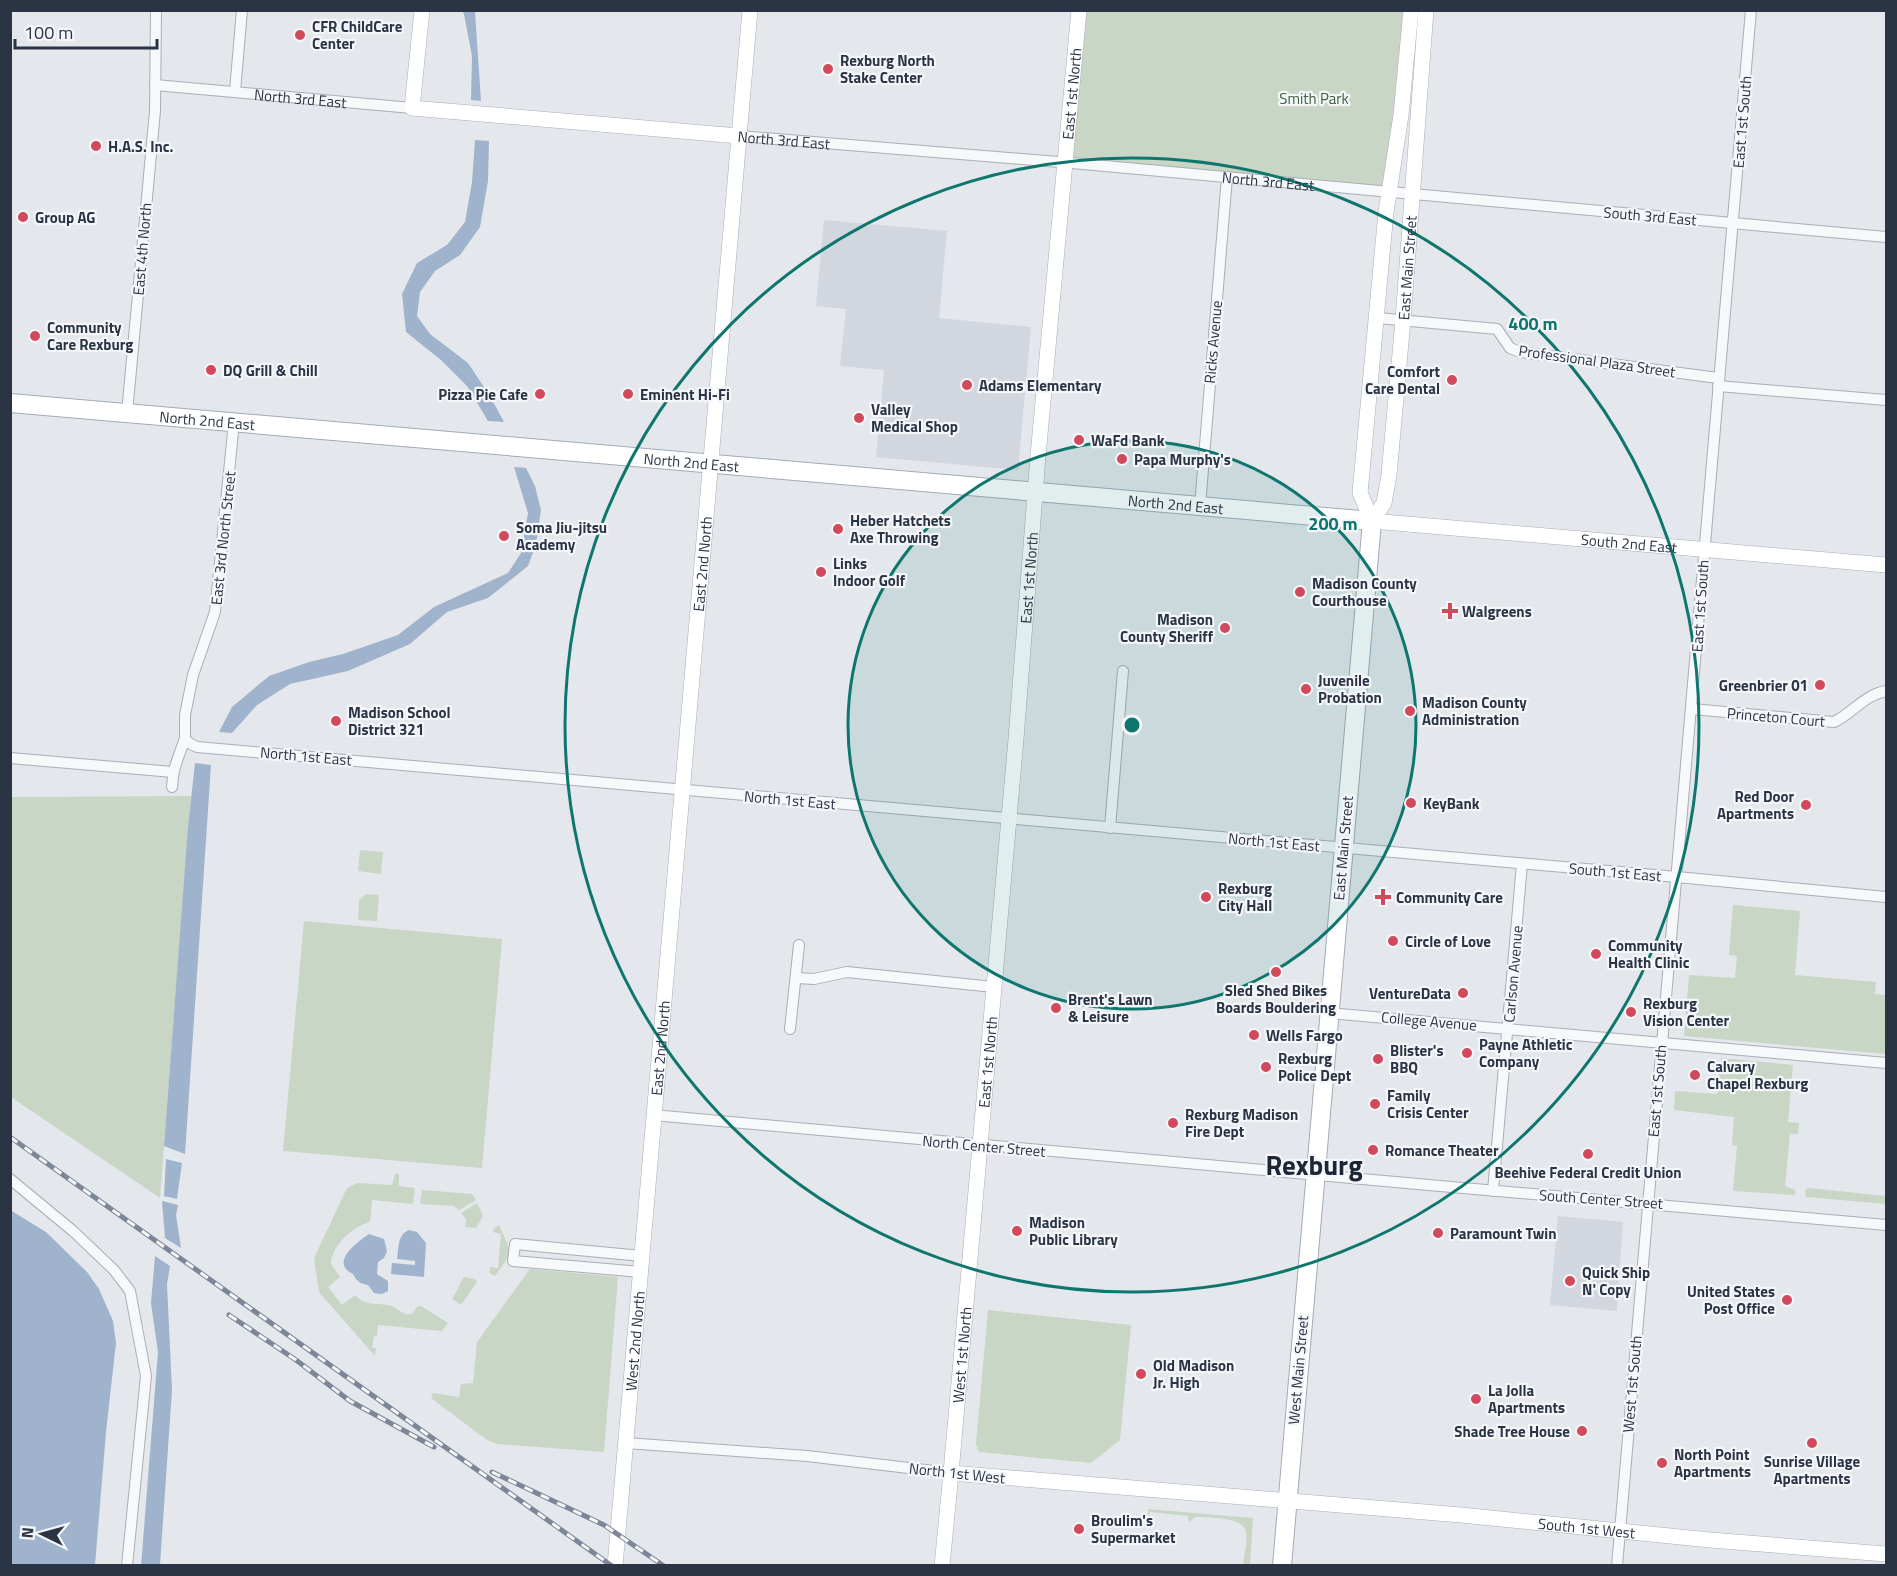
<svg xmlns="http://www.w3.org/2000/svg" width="1897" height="1576" font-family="'Titillium Web',sans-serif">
	<rect width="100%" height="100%" fill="#e4e7ec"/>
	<!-- built -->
	<g fill="#d2d6de">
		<polygon points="824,220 947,231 939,318 1031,327 1018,470 876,457 884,370 840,366 846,309 816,306"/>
		<polygon points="1558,1216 1623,1222 1617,1311 1550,1305"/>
	</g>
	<!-- green -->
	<g fill="#c9d6c5">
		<polygon points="1079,11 1411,11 1391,192 1065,163"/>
		<polygon points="191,796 160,1198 11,1097 10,797"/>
		<polygon points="360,850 383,852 381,874 358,871"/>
		<polygon points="366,894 379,895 377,921 358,920 359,900"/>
		<polygon points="1733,905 1800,911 1795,975 1876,982 1875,994 1886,995 1886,1054 1684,1036 1689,975 1735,978 1737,956 1729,955"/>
		<polygon points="304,921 502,939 482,1168 283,1151"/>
		<polygon points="1721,1058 1793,1065 1788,1122 1799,1123 1798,1134 1790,1134 1785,1186 1795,1190 1795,1195 1733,1191 1737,1146 1732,1145 1734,1117 1674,1110 1675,1091 1717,1094"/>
		<path d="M 395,1174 L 399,1174 L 399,1186 L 415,1188 L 413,1204 L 372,1200 L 370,1222 C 352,1227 332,1245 331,1264 L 340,1277 L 328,1287 L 342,1305 L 355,1295 C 366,1307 377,1302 391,1306 C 400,1309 402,1316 412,1314 L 417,1307 L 421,1306 L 448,1323 L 442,1331 L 378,1325 L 377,1336 L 374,1336 L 372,1348 L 376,1348 L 375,1356 L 319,1292 L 314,1258 L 347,1188 L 358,1183 L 392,1185 Z"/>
		<polygon points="1809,1188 1886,1196 1886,1204 1806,1197 1805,1190"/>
		<polygon points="422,1190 472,1194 476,1200 459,1210 454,1206 420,1204"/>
		<polygon points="477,1203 483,1216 476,1228 465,1227 466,1219 461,1213"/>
		<path d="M 499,1225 C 512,1254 514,1250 495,1276 L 490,1273 L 490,1267 L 498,1268 L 501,1234 L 493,1232 L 494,1228 Z"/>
		<polygon points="530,1269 618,1277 604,1452 497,1444 487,1440 431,1398 433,1393 459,1397 461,1384 473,1383 477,1342"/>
		<path d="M 464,1277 L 475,1279 L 477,1282 L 461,1305 L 452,1299 C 457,1292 460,1282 464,1277 Z"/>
		<polygon points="988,1310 1131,1325 1120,1440 1091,1463 979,1452 976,1444"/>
		<path d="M 1148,1509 L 1253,1518 L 1250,1565 L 1243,1565 C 1244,1555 1248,1542 1246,1532 C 1243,1516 1208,1518 1195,1517 L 1189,1522 L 1188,1516 L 1150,1512 L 1148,1520 Z"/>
	</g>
	<!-- water -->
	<g fill="#9fb4cc">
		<polygon points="462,11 475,12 481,101 471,100 472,56 464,14"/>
		<polygon points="475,140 489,141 488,181 480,227 460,255 435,271 420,292 417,316 430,334 468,363 490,396 504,422 488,421 467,386 441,360 406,332 402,294 417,263 447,245 465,222 472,182"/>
		<polygon points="514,467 526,468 535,486 541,510 536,544 528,566 488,598 447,612 410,644 348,671 290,684 257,705 232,733 219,732 232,707 269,676 309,662 343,654 398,635 434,607 508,573 521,553 528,513"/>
		<polygon points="195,763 211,765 185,1154 164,1146 188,827"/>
		<polygon points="166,1159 182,1163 177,1199 164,1196"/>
		<polygon points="162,1201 178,1205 176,1215 181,1248 165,1238"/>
		<polygon points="10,1210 46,1232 87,1272 99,1289 113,1321 116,1343 106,1432 95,1565 11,1565"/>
		<path d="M 409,1230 L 417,1232 L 426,1243 L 424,1277 L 391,1274 L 392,1263 L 415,1265 L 415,1261 L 397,1259 C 399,1248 397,1235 409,1230 Z"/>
		<path d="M 369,1234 L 384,1239 L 387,1251 L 384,1258 L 378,1262 L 377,1274 L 388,1281 L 388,1291 L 382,1294 L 374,1293 L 368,1285 C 361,1284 356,1281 353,1274 C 329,1263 357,1242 369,1234 Z"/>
		<polygon points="155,1256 170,1266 167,1284 172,1390 160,1565 141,1566 158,1352 151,1303"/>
	</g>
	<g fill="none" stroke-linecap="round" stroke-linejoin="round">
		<defs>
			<g id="street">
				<path id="s1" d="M 155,85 L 412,108"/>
				<polyline points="235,91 242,10"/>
				<path id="s2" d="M 739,136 L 1083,164 L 1886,237"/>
				<polyline points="1378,318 1497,329 1510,348 1520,352 1718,378"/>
				<polyline points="1718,386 1886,400"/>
				<polyline points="127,413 155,111 156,10"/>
				<polyline points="234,422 215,612 193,675 185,715 185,738 189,743 197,747 1677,877 1886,897"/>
				<polyline points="1200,506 1227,177"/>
				<path d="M 1692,709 L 1834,722 C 1853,713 1864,695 1886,691"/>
				<polyline points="10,758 173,772"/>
				<path d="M 172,787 C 173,766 179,757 185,738"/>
				<polyline points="1110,828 1123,671"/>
				<polyline points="797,978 814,979 847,972 994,987"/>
				<polyline points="1329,1013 1886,1063"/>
				<polyline points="790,1029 799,945"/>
				<path d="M 653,1115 C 916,1139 1178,1163 1440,1186 C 1589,1199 1738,1211 1886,1225"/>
				<polyline points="10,1179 73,1231 114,1270 130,1291 146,1376 127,1566"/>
				<polyline points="1493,1191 1522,864"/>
				<polyline points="641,1272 513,1261 515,1244 642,1256"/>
				<polyline points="626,1443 807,1456 951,1473"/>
				<polyline points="1617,1566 1751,10"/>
			</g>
			<g id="secondary">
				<polyline points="422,10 412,108 739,136"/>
				<path id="s3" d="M 1372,521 L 1886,565"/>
				<path id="s4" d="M 1372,521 L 1384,503 L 1389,475 L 1403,320 L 1426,10"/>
				<polyline points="1372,521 1360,493 1386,212 1401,115 1411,10"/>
				<path id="s5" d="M 951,1473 L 1461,1515 L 1710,1540 L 1886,1554"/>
				<path id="s6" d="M 615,1566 L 750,10"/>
				<path id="s7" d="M 942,1566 L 951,1473 L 1016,739 L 1038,456 L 1079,10"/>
			</g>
			<g id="primary">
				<path id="s8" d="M 10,403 L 1372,521 L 1282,1566"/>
			</g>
		</defs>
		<!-- street casing -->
		<use href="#street" stroke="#a9aeb7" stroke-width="12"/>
		<!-- secondary casing -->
		<use href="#secondary" stroke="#a9aeb7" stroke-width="16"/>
		<!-- primary casing -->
		<use href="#primary" stroke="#a3abb8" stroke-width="20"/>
		<!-- street -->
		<use href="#street" stroke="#f7f8fa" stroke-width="10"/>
		<!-- secondary -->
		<use href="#secondary" stroke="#fff" stroke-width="15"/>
		<!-- primary -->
		<use href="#primary" stroke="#fff" stroke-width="18"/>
		<defs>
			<g id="rail">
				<polyline points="10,1137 612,1566"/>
				<polyline points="229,1315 296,1360 350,1401 434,1447"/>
				<polyline points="492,1472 604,1525 664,1566"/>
			</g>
		</defs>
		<!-- rail casing -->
		<use href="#rail" stroke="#7d8696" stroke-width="5"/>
		<!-- rail -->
		<use href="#rail" stroke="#f4f6f9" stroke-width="3" stroke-dasharray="9" stroke-linecap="butt"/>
	</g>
	<!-- distance rings -->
	<circle cx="1132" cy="725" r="284" fill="#0f766e" fill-opacity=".12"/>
	<g fill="none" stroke="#0f766e" stroke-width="3">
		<circle cx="1132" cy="725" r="284"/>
		<circle cx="1132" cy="725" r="567"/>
	</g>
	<!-- markers -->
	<g fill="#d1495b" stroke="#f4f6f9" stroke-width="2">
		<circle cx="300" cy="35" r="6"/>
		<circle cx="828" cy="69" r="6"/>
		<circle cx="96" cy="146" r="6"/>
		<circle cx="23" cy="217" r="6"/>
		<circle cx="35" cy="336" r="6"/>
		<circle cx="211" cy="370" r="6"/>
		<circle cx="1452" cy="380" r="6"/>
		<circle cx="967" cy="385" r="6"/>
		<circle cx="540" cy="394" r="6"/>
		<circle cx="628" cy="394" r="6"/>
		<circle cx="859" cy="418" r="6"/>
		<circle cx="1079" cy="440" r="6"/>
		<circle cx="1122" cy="459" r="6"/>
		<circle cx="838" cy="529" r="6"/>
		<circle cx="504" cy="536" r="6"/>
		<circle cx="821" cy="572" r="6"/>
		<circle cx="1300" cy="592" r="6"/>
		<path d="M1447 602h6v6h6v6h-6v6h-6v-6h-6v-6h6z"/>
		<circle cx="1225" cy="628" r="6"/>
		<circle cx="1820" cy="685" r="6"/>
		<circle cx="1306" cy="689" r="6"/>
		<circle cx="1410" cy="711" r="6"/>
		<circle cx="336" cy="721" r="6"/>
		<circle cx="1411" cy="803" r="6"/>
		<circle cx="1806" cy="805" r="6"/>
		<circle cx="1206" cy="897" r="6"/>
		<path d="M1380 888h6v6h6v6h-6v6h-6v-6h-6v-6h6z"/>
		<circle cx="1393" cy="941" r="6"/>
		<circle cx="1596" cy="954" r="6"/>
		<circle cx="1276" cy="972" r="6"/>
		<circle cx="1463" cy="993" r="6"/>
		<circle cx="1056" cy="1008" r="6"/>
		<circle cx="1631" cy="1012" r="6"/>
		<circle cx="1254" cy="1035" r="6"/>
		<circle cx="1467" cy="1053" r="6"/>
		<circle cx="1378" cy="1059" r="6"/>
		<circle cx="1266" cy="1067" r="6"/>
		<circle cx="1695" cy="1075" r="6"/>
		<circle cx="1375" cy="1104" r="6"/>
		<circle cx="1173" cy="1123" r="6"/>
		<circle cx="1373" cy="1150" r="6"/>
		<circle cx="1588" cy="1154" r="6"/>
		<circle cx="1017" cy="1231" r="6"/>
		<circle cx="1438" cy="1233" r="6"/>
		<circle cx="1570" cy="1281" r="6"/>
		<circle cx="1787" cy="1300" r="6"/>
		<circle cx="1141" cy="1374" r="6"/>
		<circle cx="1476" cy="1399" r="6"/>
		<circle cx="1582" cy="1431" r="6"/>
		<circle cx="1812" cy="1443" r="6"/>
		<circle cx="1662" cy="1463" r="6"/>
		<circle cx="1079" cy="1529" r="6"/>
	</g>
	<g text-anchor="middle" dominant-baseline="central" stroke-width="4.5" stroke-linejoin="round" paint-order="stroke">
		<!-- poi labels -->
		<g font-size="15" font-weight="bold" fill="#2b3445" stroke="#f4f6f9" text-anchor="start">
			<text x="312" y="26">CFR ChildCare<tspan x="312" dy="17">Center</tspan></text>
			<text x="840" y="60">Rexburg North<tspan x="840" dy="17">Stake Center</tspan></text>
			<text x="108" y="146">H.A.S. Inc.</text>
			<text x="35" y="217">Group AG</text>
			<text x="47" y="327">Community<tspan x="47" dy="17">Care Rexburg</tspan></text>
			<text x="223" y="370">DQ Grill &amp; Chill</text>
			<text x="1440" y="371" text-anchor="end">Comfort<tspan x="1440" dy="17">Care Dental</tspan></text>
			<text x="979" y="385">Adams Elementary</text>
			<text x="528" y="394" text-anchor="end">Pizza Pie Cafe</text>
			<text x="640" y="394">Eminent Hi-Fi</text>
			<text x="871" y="409">Valley<tspan x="871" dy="17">Medical Shop</tspan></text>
			<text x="1091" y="440">WaFd Bank</text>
			<text x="1134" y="459">Papa Murphy's</text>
			<text x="850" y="520">Heber Hatchets<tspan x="850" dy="17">Axe Throwing</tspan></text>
			<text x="516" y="527">Soma Jiu-jitsu<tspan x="516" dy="17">Academy</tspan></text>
			<text x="833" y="563">Links<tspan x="833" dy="17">Indoor Golf</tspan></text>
			<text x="1312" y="583">Madison County<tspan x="1312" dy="17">Courthouse</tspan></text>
			<text x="1462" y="611">Walgreens</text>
			<text x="1213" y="619" text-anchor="end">Madison<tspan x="1213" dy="17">County Sheriff</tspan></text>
			<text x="1318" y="680">Juvenile<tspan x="1318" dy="17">Probation</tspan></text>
			<text x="1808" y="685" text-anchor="end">Greenbrier 01</text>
			<text x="1422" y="702">Madison County<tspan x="1422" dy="17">Administration</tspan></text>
			<text x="348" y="712">Madison School<tspan x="348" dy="17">District 321</tspan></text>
			<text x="1794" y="796" text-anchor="end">Red Door<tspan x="1794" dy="17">Apartments</tspan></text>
			<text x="1423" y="803">KeyBank</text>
			<text x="1218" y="888">Rexburg<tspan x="1218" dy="17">City Hall</tspan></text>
			<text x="1396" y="897">Community Care</text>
			<text x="1405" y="941">Circle of Love</text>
			<text x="1608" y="945">Community<tspan x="1608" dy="17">Health Clinic</tspan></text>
			<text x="1276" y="990" text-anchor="middle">Sled Shed Bikes<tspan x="1276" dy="17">Boards Bouldering</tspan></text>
			<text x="1451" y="993" text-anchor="end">VentureData</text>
			<text x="1068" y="999">Brent's Lawn<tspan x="1068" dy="17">&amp; Leisure</tspan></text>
			<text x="1643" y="1003">Rexburg<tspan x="1643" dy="17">Vision Center</tspan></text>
			<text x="1266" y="1035">Wells Fargo</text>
			<text x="1479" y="1044">Payne Athletic<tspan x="1479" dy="17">Company</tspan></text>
			<text x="1390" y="1050">Blister's<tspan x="1390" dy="17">BBQ</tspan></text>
			<text x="1278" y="1058">Rexburg<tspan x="1278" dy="17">Police Dept</tspan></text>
			<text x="1707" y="1066">Calvary<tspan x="1707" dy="17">Chapel Rexburg</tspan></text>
			<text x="1387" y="1095">Family<tspan x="1387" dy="17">Crisis Center</tspan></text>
			<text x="1185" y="1114">Rexburg Madison<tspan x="1185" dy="17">Fire Dept</tspan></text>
			<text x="1385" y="1150">Romance Theater</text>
			<text x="1588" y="1172" text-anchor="middle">Beehive Federal Credit Union</text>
			<text x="1029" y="1222">Madison<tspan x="1029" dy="17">Public Library</tspan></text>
			<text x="1450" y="1233">Paramount Twin</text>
			<text x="1582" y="1272">Quick Ship<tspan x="1582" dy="17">N' Copy</tspan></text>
			<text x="1775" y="1291" text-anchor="end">United States<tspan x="1775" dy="17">Post Office</tspan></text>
			<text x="1153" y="1365">Old Madison<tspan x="1153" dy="17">Jr. High</tspan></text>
			<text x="1488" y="1390">La Jolla<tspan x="1488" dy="17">Apartments</tspan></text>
			<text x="1570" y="1431" text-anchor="end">Shade Tree House</text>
			<text x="1674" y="1454">North Point<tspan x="1674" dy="17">Apartments</tspan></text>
			<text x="1812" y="1461" text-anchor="middle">Sunrise Village<tspan x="1812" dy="17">Apartments</tspan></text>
			<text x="1091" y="1520">Broulim's<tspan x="1091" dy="17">Supermarket</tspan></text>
		</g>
		<!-- street labels -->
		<g font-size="15" fill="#2b3445" stroke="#f4f6f9">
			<text stroke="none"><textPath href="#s7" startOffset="1478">East 1st North</textPath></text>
			<text stroke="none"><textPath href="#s1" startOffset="146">North 3rd East</textPath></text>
			<text transform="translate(1742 122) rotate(-85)">East 1st South</text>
			<text stroke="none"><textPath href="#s2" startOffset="45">North 3rd East</textPath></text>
			<text stroke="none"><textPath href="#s2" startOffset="531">North 3rd East</textPath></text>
			<text transform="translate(1650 216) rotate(5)">South 3rd East</text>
			<text transform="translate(142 249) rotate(-85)">East 4th North</text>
			<text stroke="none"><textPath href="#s4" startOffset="258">East Main Street</textPath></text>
			<text transform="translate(1213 342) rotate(-85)">Ricks Avenue</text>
			<text transform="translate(1597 361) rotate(8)">Professional Plaza Street</text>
			<text stroke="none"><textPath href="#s8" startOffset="198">North 2nd East</textPath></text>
			<text stroke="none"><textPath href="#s8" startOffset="684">North 2nd East</textPath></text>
			<text stroke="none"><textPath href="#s8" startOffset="1170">North 2nd East</textPath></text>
			<text transform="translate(223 538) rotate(-84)">East 3rd North Street</text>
			<text stroke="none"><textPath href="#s3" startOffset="258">South 2nd East</textPath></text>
			<text stroke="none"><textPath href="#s6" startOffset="1006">East 2nd North</textPath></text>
			<text stroke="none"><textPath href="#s7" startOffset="992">East 1st North</textPath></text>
			<text transform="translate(1700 606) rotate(-86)">East 1st South</text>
			<text transform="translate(1776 717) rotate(5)">Princeton Court</text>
			<text transform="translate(306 756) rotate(5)">North 1st East</text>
			<text transform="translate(790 800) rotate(5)">North 1st East</text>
			<text transform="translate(1274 842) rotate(5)">North 1st East</text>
			<text transform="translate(1343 848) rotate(-85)">East Main Street</text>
			<text transform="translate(1615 872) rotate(5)">South 1st East</text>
			<text transform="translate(1513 974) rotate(-85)">Carlson Avenue</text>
			<text transform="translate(1429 1021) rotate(5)">College Avenue</text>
			<text stroke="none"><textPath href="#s6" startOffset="520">East 2nd North</textPath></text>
			<text stroke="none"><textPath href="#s7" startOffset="506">East 1st North</textPath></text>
			<text transform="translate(1657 1091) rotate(-85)">East 1st South</text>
			<text transform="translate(984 1146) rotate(5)">North Center Street</text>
			<text transform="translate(1601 1199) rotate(4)">South Center Street</text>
			<text stroke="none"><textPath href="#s6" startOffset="226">West 2nd North</textPath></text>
			<text stroke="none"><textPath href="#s7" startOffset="212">West 1st North</textPath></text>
			<text transform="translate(1298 1370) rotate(-85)">West Main Street</text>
			<text transform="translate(1632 1384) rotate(-85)">West 1st South</text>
			<text transform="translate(957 1473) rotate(6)">North 1st West</text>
			<text stroke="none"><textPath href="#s5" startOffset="638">South 1st West</textPath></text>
		</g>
		<!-- park labels -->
		<g font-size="15" fill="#3f6138" stroke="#f4f6f9">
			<text x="1314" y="98">Smith Park</text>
		</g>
		<!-- town labels -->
		<g font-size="27" font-weight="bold" fill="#1d2536" stroke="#f4f6f9">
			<text x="1314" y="1164">Rexburg</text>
		</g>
	</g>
	<circle cx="1132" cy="725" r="9" fill="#0f766e" stroke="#f4f6f9" stroke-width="3"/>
	<g font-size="18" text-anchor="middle" font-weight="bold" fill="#0f766e" stroke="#f4f6f9" stroke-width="4.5" stroke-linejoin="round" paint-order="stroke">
		<text x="1533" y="330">400 m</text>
		<text x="1333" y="530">200 m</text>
	</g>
	<!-- border -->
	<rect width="1897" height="1576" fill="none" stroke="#2b3445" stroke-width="24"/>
	<!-- north arrow -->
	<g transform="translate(42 1534) rotate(275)" stroke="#f4f6f9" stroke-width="4.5" paint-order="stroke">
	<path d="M0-4.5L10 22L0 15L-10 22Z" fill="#2b3445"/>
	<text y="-9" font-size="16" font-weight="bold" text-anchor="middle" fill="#2b3445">N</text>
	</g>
	<!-- scale -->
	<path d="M15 39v9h142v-9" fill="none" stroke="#2b3445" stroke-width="3"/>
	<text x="24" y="39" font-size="18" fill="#2b3445" stroke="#f4f6f9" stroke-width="4.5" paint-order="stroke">100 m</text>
</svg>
